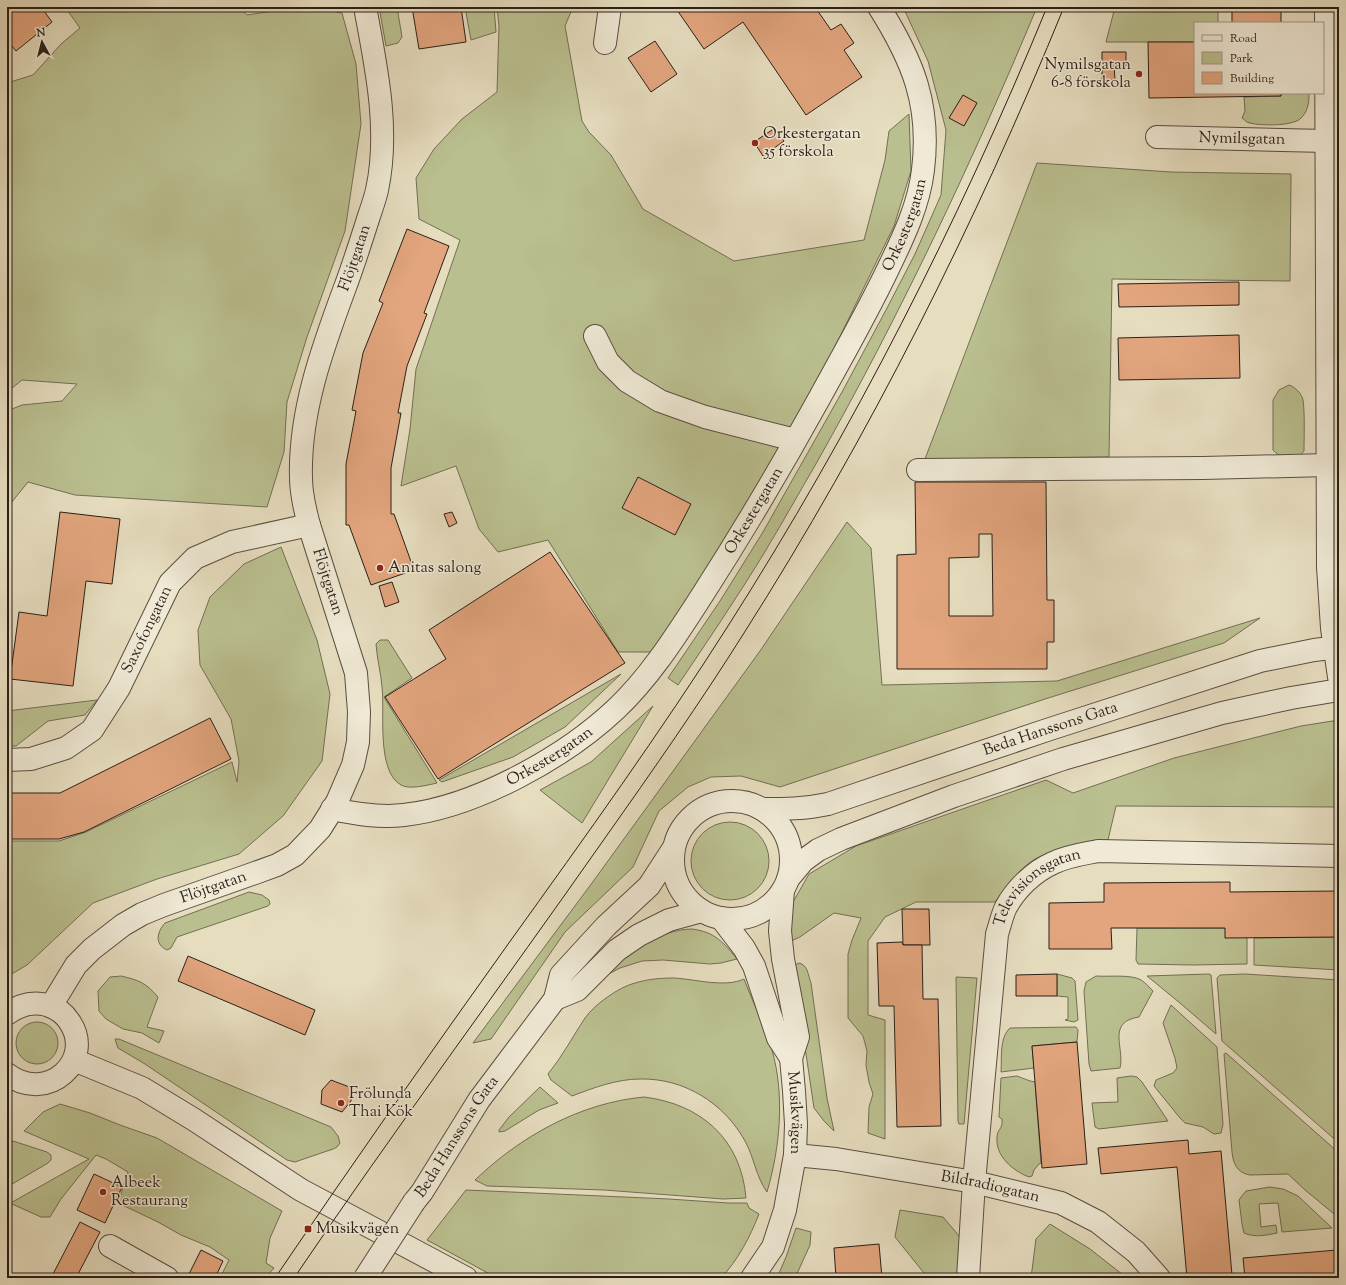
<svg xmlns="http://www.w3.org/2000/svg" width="1346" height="1285" font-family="'Sorts Mill Goudy',serif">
	<rect width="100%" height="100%" fill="#e6ddbf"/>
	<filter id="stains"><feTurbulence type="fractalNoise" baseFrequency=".005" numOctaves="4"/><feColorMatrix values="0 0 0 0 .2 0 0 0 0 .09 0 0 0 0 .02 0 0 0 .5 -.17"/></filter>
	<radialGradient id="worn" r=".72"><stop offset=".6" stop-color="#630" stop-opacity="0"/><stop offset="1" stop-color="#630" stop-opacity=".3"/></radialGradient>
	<!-- green -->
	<g fill="#babf8f" stroke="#726f54">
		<polygon points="65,7 239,7 247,15 298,7 310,7 342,13 356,64 361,124 345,231 307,337 287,402 284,452 267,507 75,495 28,482 7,508 7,411 22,405 62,401 77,384 22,380 7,392 7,83 33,75 61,44 80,28"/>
		<polygon points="379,7 397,7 402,37 398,43 386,46"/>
		<polygon points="465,7 494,7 496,32 471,40"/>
		<polygon points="497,7 573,7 565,26 582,121 589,132 611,155 643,209 734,261 864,240 885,160 889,131 909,114 911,171 894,226 827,363 768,470 655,652 618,652 548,540 498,552 479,529 456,466 401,486 410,429 416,369 460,240 419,219 416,178 434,149 462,119 497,92 499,26"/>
		<path d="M 903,7 L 1037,7 C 972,163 900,315 817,462 C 799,493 781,525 763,555 C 736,599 707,642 678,685 L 668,678 L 720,601 L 763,532 L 842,392 L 886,310 L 915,254 L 941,195 L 946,130 L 928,61 Z"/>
		<polygon points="1115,7 1218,7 1218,23 1195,23 1195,42 1106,42"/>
		<path d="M 1281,93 L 1309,93 C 1309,103 1308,112 1300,119 C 1292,126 1261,126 1250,123 C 1247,123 1245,120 1242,118 L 1245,111 L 1244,97 L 1281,96 Z"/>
		<polygon points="1037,163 1171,172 1291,174 1290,281 1112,279 1109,457 925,459"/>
		<path d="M 1289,385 C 1295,387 1302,394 1303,400 C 1305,413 1304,438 1304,451 C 1298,460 1279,458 1273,450 L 1273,400 L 1279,390 Z"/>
		<polygon points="847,522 871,548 882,685 1057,681 1260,618 1224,643 1045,699 780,787 741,776 711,777 688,787 659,811 633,867 565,932 491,1039 473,1043 592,883 760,651"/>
		<polygon points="281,547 317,640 330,694 322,761 283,816 239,854 157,879 93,903 27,965 10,975 7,975 7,841 59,841 86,832 232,762 237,782 239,761 231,719 200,665 198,630 210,597 244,564"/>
		<path d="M 380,640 L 388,640 L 412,678 L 384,697 L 437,783 C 428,785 409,790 401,785 C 376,771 385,711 382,687 C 381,673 377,659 376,644 Z"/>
		<polygon points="621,674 565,727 513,757 442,782 439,780"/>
		<polygon points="97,700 85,715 48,721 16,746 7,746 7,711"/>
		<polygon points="653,706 582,823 540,790 591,762"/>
		<path d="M 1339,720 L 1339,807 L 1116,806 L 1108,840 C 1085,845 1056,848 1035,859 C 1020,868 1006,888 995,902 L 916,902 L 885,917 L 868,941 L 868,1015 L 885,1020 L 885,1139 L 868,1133 L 869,1107 L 873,1094 L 869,1082 L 866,1065 L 867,1051 L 863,1036 L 848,1018 L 848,954 L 852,940 L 861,918 L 834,913 L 800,937 L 789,942 L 793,902 L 809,874 L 856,846 L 1046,780 L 1073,793 L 1174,758 L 1301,726 Z"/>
		<circle cx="730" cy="861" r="39"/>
		<path d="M 249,892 L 262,895 L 269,900 L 270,904 L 268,906 L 177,937 L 171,948 L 167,950 C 154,944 157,932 165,923 Z"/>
		<polygon points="1137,928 1225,928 1247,938 1247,964 1193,965 1138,964 1136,960"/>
		<path d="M 692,929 C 715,932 723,942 737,959 L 721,963 L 710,964 L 663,960 L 642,961 L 620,968 L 599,979 C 627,956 655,930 692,929 Z"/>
		<polygon points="1339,937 1339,970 1254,965 1254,938"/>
		<path d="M 799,963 C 808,965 808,975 811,983 L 827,1098 L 834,1131 L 824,1121 L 814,1108 L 793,966 Z"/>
		<polygon points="1057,974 1072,978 1075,981 1078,1020 1074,1022 1065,1020 1068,1019 1068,997 1057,996"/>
		<polygon points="1209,974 1211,975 1216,1034 1180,1003 1147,976"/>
		<polygon points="1245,974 1339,980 1339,1143 1222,1041 1217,978 1220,975"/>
		<path d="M 121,976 C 139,980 146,983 158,997 L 147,1027 L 164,1031 L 159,1043 L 142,1033 L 123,1029 L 106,1019 L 99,1011 L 98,991 L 110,977 Z"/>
		<path d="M 1096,976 C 1108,977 1131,974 1141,980 C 1146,983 1149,987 1153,991 L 1139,1017 C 1106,1022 1125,1048 1120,1068 L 1091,1071 L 1089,1064 L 1084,991 L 1086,982 Z"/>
		<polygon points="956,977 977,978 964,1124 959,1124 958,1121"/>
		<path d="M 674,978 C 694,979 725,988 744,979 C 753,1003 765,1026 772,1050 C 785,1095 780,1148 767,1192 C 756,1177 754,1157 745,1141 C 724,1103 684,1078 640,1079 C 617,1079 593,1088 572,1096 L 551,1080 L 548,1074 C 562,1057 573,1036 585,1018 C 595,1004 619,987 635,983 C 648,979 661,978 674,978 Z"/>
		<polygon points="1171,1005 1217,1047 1223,1124 1221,1133 1214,1134 1203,1127 1185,1123 1180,1118 1154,1086 1156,1080 1173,1073 1177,1068 1175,1058 1163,1023"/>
		<circle cx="37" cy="1043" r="21"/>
		<path d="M 1076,1027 L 1078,1030 L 1077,1042 L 1032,1046 L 1034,1068 L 1001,1072 C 1002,1059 999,1038 1010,1028 Z"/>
		<polygon points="115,1039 119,1039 331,1127 338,1136 340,1143 337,1147 333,1149 295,1162 287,1160 145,1064 118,1048"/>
		<path d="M 1226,1053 L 1339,1153 L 1339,1218 L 1305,1190 L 1288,1174 L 1250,1175 C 1237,1173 1233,1163 1232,1152 L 1224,1054 Z"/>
		<path d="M 1017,1076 C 1023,1078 1028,1081 1035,1082 L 1041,1163 L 1039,1164 L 1034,1170 L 1032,1176 L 1029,1177 C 1013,1171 995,1156 997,1137 C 997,1129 1003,1130 1002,1119 L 999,1117 L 1001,1078 Z"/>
		<polygon points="1131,1076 1137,1077 1142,1082 1168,1121 1099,1129 1095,1127 1092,1103 1118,1102 1117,1078"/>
		<polygon points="540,1087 558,1103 539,1110 505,1131 499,1132 499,1130 509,1117"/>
		<path d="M 644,1097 C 701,1104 741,1139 746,1198 L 723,1199 L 604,1190 L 487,1186 L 475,1180 C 521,1136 580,1103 644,1097 Z"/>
		<polygon points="60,1104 90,1113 120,1125 157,1138 282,1211 270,1238 266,1263 274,1268 265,1278 220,1278 229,1260 210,1247 181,1235 158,1222 118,1203 128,1172 106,1159 96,1155 61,1199 50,1217 41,1217 12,1204 7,1209 7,1205 89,1159 24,1131 43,1112"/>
		<polygon points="13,1141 47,1152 51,1155 51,1160 48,1163 7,1187 7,1146"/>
		<path d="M 1270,1187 L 1283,1189 L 1298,1196 L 1332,1228 L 1282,1232 L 1278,1203 L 1259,1204 L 1261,1227 L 1276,1225 L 1277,1233 C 1267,1235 1255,1238 1244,1233 L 1242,1224 L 1239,1200 L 1241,1197 L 1246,1191 Z"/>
		<path d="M 466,1190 L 669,1199 L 728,1203 L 747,1203 L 749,1208 L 759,1214 C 750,1237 738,1260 721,1278 L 497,1278 L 427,1240 Z"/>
		<polygon points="900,1210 943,1217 960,1237 957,1278 925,1278 924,1273 895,1237"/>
		<polygon points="1050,1224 1090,1249 1127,1278 1031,1278 1036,1239"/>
		<polygon points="796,1228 811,1232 810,1245 795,1278 777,1278 786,1257"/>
	</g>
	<!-- building -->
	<g fill="#e2a57e" stroke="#2b1f18" fill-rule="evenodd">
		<polygon points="7,7 41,7 52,22 16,51 7,40"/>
		<polygon points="412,7 461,7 466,42 419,49"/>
		<polygon points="675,7 815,7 831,30 841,24 854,43 844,50 862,77 806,115 743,22 704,49"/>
		<rect x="1232" y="7" width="49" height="16"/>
		<polygon points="655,41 677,74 651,92 628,58"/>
		<polygon points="1148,42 1195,42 1195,93 1281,93 1281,96 1149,98"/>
		<polygon points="1102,52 1126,52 1126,66 1114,66 1115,80 1102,80"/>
		<polygon points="963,95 977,103 964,126 949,118"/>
		<polygon points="775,128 784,141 763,156 754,142"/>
		<polygon points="407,229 449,246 424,313 427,314 407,366 398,413 401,413 391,468 391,514 394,514 414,570 371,585 349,525 346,525 346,464 356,411 352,410 363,353 383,303 379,301"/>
		<polygon points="1239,282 1239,305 1119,307 1118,284"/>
		<polygon points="1239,335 1240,378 1119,380 1118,338"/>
		<polygon points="638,477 691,504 675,535 622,508"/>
		<path d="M 915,482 L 1046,482 L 1047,600 L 1054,600 L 1054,642 L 1047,642 L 1047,669 L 897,669 L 897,555 L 916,554 ZM 979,534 L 992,534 L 993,616 L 949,616 L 949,558 L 979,557 Z"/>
		<polygon points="60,512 120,519 112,584 86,581 73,686 10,679 19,612 47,616"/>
		<polygon points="452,512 457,523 449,527 444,514"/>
		<polygon points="550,552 625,663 438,779 385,697 446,659 429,630"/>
		<polygon points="392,582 399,602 385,607 379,586"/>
		<polygon points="210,718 231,759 84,832 59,839 7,839 7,793 60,793"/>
		<polygon points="1230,882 1230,892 1339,891 1339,937 1225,938 1225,928 1111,928 1112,949 1049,949 1049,903 1104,902 1104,883"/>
		<polygon points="902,909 929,909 930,945 903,945"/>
		<polygon points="902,942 903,945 922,945 923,999 938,999 941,1126 897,1127 894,1006 879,1006 877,943"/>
		<polygon points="188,956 315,1010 305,1035 178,981"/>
		<polygon points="1057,974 1057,996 1016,996 1016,975"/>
		<polygon points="1077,1042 1087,1164 1042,1168 1032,1046"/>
		<polygon points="331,1080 352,1088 351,1101 342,1112 321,1104 322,1090"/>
		<polygon points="1188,1140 1189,1154 1221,1151 1232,1275 1187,1278 1177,1167 1101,1174 1098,1148"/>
		<polygon points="94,1174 122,1187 105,1223 77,1210"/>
		<polygon points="80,1222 100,1232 76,1278 51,1278"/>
		<polygon points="879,1244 882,1278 836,1278 834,1248"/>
		<polygon points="201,1250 223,1261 215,1278 187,1278"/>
		<polygon points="1337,1250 1339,1278 1245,1278 1243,1258"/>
	</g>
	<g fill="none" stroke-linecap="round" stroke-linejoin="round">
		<defs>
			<g id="minor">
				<polyline points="1326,7 1328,567 1332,628 1339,677"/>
				<polyline points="605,43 610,7"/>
				<path id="s1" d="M 1157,137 L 1327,141"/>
				<polyline points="595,336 608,362 627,381 660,401 705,417 795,440"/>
				<polyline points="918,470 1203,468 1328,465"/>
				<path id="s2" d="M 7,760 L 31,759 L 66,748 L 92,730 L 119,688 L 170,583 L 195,558 L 232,542 L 309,525"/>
				<circle cx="732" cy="860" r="59"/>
				<path id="s3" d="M 332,809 C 356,814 380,818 404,815 C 475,807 564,758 616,709 C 651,676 677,634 703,594 C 744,530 783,464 820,397 C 843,355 867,313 888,269 C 903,238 919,205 923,170 C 931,105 913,61 879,7"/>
				<path id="s4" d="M 762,809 C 784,809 805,809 828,804 L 1047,730 L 1260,661 L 1314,650 L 1339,647"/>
				<polyline points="788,879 803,861 818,850 841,839 954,796 1063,759 1222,713 1291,698 1339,690"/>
				<polyline points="783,890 780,931 783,959 798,1037 791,1058"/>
				<path id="s5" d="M 721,918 L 744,948 L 754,966 L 778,1038 L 791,1058 L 794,1091 L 796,1124 L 795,1155 L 785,1210 L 773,1247 L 752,1278"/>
				<polyline points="555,999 561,975 606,926 649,886 673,849"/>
				<path id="s6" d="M 51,1006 L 76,965 L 92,949 L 123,925 L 142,914 L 164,905 L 255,873 L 277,865 L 295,855 L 320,829 L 337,802 L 353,765 L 358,742 L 359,712 L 356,673 L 309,525 C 305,510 301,494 301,478 C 299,410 324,344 347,282 C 355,260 362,238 369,216 C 372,207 375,199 377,190 C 390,130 376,66 365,7"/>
				<path d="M 7,1014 C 19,1005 32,1001 47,1005 C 56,1008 64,1013 69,1021 C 96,1059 48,1105 7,1074"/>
				<polyline points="74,1060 142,1088 193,1119 301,1190 466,1278"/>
				<path id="s7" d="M 795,1155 L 836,1159 L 974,1182 L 1061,1203 L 1098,1222 L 1136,1252 L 1159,1278"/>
				<path id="s8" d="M 414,1202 L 422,1192 L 479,1100 L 555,999 L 577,990 L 617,950 L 639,935 L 669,920 L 702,911"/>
				<polyline points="110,1246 167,1278"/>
				<path id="s9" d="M 968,1278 L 974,1182 L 997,934 C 1000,925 1002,915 1006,907 C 1016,889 1033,872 1053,863 C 1067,856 1083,854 1098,851 L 1339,856"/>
			</g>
		</defs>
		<!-- minor casing -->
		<use href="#minor" stroke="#5a4e42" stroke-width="24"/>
		<!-- minor -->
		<use href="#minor" stroke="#efe9d5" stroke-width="22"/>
		<!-- tram -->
		<g stroke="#2b1f18" stroke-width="1">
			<path d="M 275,1278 C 352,1164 431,1052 511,940 C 585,837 660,733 728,626 C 853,430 959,222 1047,7"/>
			<path d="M 294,1278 C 395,1129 502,985 605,838 C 653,770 700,703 744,633 C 870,435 975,225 1064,7"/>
		</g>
		<defs>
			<polyline id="minor-bridge" points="365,1278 414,1202"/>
		</defs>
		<!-- minor-bridge casing -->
		<use href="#minor-bridge" stroke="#5a4e42" stroke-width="24" stroke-linecap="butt"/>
		<!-- minor-bridge -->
		<use href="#minor-bridge" stroke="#efe9d5" stroke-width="22"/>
	</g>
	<!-- markers -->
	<g fill="#8f2418" stroke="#efe9d5" stroke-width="1.5">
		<circle cx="1139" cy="74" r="4"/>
		<circle cx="755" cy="143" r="4"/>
		<circle cx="380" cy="568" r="4"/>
		<circle cx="341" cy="1103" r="4"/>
		<circle cx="103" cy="1192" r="4"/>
		<rect x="304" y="1225" width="8" height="8" rx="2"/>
	</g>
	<g text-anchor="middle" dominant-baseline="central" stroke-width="3" stroke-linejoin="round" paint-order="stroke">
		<!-- poi labels -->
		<g font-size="16" fill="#2b1f18" stroke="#efe9d5" text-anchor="start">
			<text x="1131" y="65" text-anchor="end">Nymilsgatan<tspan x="1131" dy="18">6-8 förskola</tspan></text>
			<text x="763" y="134">Orkestergatan<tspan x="763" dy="18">35 förskola</tspan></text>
			<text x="388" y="568">Anitas salong</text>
			<text x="349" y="1094">Frölunda<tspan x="349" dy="18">Thai Kök</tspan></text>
			<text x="111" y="1183">Albeek<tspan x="111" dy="18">Restaurang</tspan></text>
			<text x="316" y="1229">Musikvägen</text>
		</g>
		<!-- street labels -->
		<g font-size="16" fill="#2b1f18" stroke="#efe9d5">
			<text stroke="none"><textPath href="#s1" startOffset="85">Nymilsgatan</textPath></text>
			<text stroke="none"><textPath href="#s3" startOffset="879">Orkestergatan</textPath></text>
			<text stroke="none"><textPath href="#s6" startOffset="928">Flöjtgatan</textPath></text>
			<text stroke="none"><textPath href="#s3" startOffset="555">Orkestergatan</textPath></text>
			<text transform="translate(327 582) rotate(72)">Flöjtgatan</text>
			<text stroke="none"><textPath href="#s2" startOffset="207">Saxofongatan</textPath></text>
			<text stroke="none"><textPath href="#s4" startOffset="301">Beda Hanssons Gata</textPath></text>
			<text stroke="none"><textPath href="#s3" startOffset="231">Orkestergatan</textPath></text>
			<text stroke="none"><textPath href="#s6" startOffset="208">Flöjtgatan</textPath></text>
			<text stroke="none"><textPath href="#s9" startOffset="411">Televisionsgatan</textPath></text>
			<text stroke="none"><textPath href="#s5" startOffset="213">Musikvägen</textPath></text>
			<text stroke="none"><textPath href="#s8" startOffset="78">Beda Hanssons Gata</textPath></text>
			<text stroke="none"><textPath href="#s7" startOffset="198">Bildradiogatan</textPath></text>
		</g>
	</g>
	<!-- margin -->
	<rect width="1346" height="1285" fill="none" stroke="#e6ddbf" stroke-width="24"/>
	<rect x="8" y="8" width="1330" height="1269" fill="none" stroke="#2b1f18" stroke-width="2"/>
	<rect x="12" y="12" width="1322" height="1261" fill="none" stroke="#2b1f18"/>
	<!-- legend -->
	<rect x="1194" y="22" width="130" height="72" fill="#efe9d5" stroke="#a19889"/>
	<rect x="1202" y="35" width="20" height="6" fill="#efe9d5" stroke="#a19889"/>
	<text x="1230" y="42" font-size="12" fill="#2b1f18">Road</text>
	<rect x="1202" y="52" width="20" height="12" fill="#babf8f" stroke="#a19889"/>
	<text x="1230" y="62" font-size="12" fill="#2b1f18">Park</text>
	<rect x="1202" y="72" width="20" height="12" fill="#e2a57e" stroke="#a19889"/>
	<text x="1230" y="82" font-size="12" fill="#2b1f18">Building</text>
	<!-- north arrow -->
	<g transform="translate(42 42) rotate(353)" stroke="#efe9d5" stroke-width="3" paint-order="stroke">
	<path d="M0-3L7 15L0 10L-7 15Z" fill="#2b1f18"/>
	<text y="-6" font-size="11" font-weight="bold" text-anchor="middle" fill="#2b1f18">N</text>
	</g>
	<rect width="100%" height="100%" filter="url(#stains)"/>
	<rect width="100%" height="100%" fill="url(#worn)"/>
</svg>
